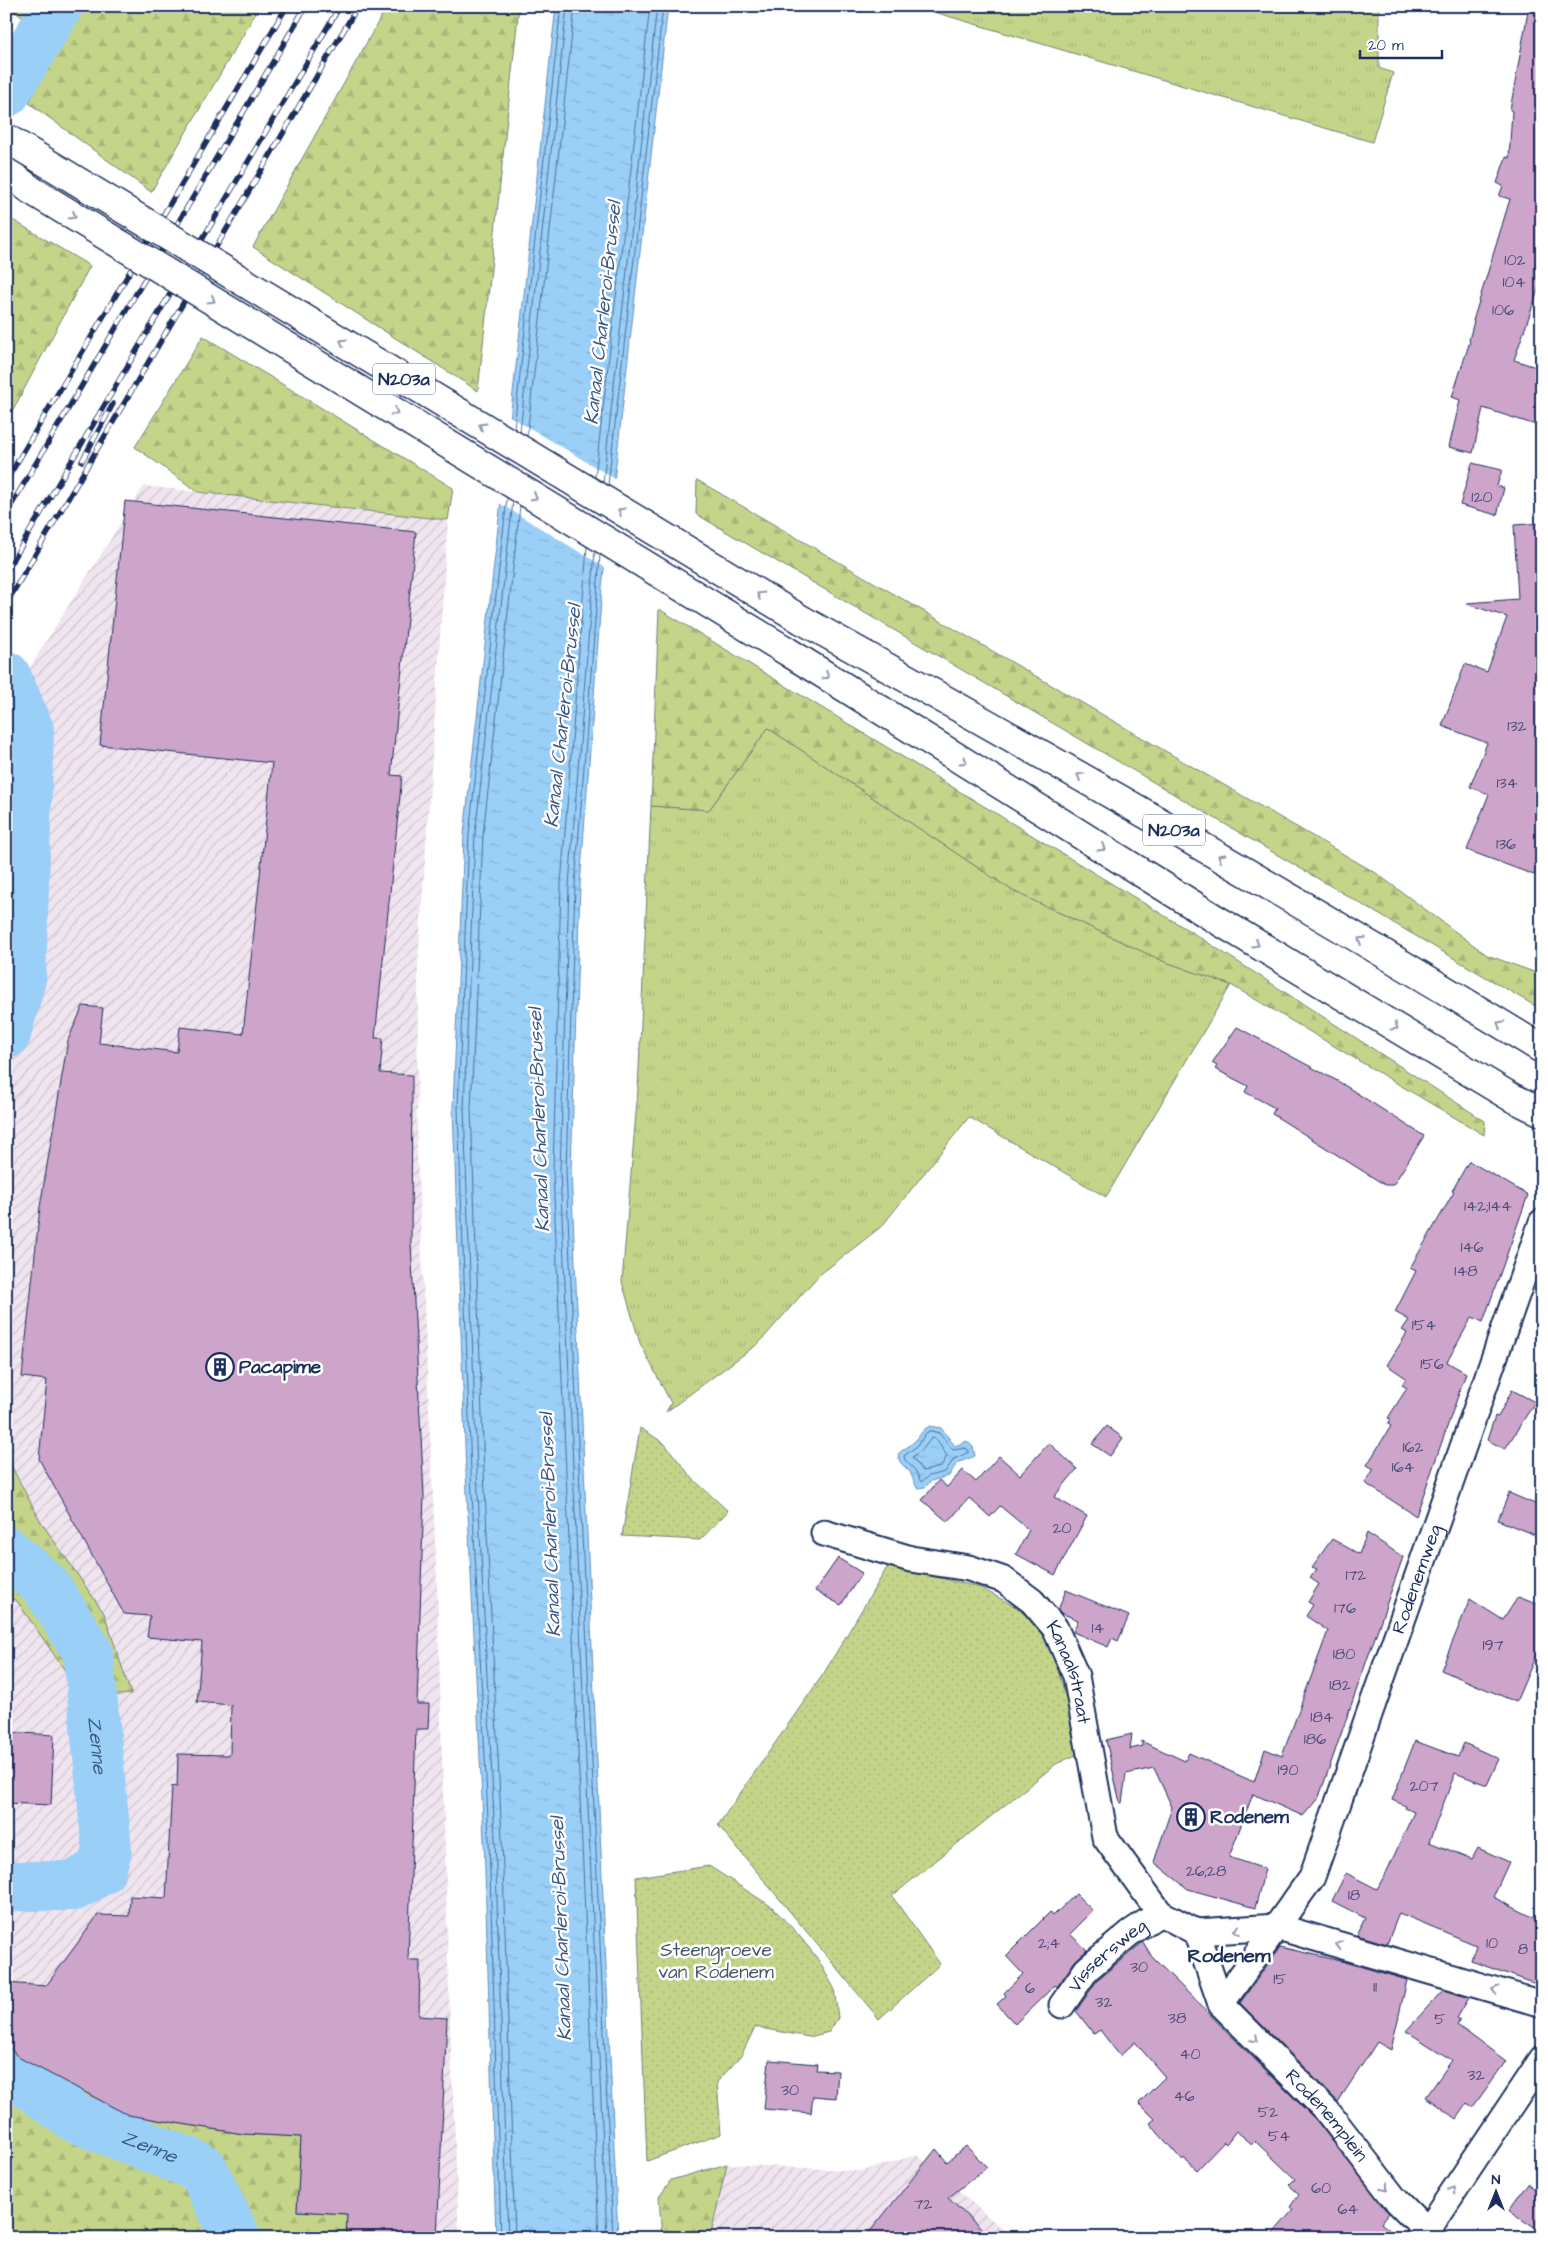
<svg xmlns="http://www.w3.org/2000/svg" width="1548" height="2244" font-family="'Architects Daughter',sans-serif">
	<defs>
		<pattern id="industrial-furrows" width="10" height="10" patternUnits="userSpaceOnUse" patternTransform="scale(1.25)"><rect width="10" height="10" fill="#f0e4ef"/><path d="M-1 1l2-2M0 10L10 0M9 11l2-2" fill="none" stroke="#cdc4cf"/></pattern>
		<pattern id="grass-tufts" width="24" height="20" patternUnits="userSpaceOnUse" patternTransform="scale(1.25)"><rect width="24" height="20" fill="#c4d58a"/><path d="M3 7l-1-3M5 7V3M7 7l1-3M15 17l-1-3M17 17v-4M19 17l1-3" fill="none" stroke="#a8b77a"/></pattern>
		<pattern id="forest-firs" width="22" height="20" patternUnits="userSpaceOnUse" patternTransform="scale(1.25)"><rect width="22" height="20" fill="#c4d58a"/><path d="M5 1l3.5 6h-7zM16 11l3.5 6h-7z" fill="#a8b77a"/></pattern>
		<pattern id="park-dots" width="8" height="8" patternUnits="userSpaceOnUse" patternTransform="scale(1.25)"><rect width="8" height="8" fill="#c4d58a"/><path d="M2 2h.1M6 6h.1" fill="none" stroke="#a8b77a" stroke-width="1.8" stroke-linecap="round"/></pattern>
		<pattern id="water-ripples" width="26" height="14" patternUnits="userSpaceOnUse" patternTransform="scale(1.25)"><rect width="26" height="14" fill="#9acff8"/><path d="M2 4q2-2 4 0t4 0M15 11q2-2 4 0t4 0" fill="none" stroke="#84b2d7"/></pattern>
	</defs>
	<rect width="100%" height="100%" fill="#fff"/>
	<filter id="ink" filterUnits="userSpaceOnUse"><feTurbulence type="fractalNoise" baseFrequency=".02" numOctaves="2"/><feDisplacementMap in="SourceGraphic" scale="10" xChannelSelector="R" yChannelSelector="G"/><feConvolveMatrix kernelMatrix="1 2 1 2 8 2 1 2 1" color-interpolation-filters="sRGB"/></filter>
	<g filter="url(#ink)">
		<!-- industrial -->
		<g fill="url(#industrial-furrows)">
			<polygon points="144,486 448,520 418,964 417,1153 437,1583 450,2025 459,2238 346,2238 347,2214 297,2211 301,2137 243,2134 128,2115 18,2057 6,2044 6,705"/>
			<polygon points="917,2155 1013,2238 710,2238 727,2164 861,2171"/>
		</g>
		<!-- grass -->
		<g fill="url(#grass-tufts)" stroke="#708274">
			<polygon points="914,6 1379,6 1379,68 1393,73 1372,142"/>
			<polygon points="768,728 1013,891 1163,961 1231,985 1106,1197 969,1117 882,1226 818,1276 759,1343 666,1412 671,1403 640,1343 622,1282 638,1089 651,806 709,810"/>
		</g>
		<!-- forest -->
		<g fill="url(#forest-firs)" stroke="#708274">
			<polygon points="6,6 35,6 26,18 6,8"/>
			<polygon points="80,6 260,6 151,192 29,103 65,29"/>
			<polygon points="387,6 519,6 478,391 253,247"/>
			<polygon points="6,216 90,266 6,423"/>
			<polygon points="203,336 453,488 448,520 198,492 135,447"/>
			<polygon points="697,480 1376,873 1487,955 1542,975 1542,1010 696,514"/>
			<polygon points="659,609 1193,933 1485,1121 1484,1135 1231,985 1163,961 1013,891 768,728 709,810 651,806"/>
			<polygon points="6,1456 41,1522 104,1613 131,1694 84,1698 17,1601 6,1596"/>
			<polygon points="6,2044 18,2057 128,2115 243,2134 301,2137 297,2211 347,2214 346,2238 6,2238"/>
			<polygon points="727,2164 710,2238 662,2238 659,2197 671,2180"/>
		</g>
		<!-- park -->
		<g fill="url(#park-dots)" stroke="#708274">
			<polygon points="640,1428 664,1443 693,1479 728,1511 700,1540 622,1536"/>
			<polygon points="888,1566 979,1587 1016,1607 1048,1634 1069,1709 1078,1754 1056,1764 892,1896 940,1964 879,2019 718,1825 824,1673"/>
			<polygon points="709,1866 772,1907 797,1933 817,1958 834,1988 838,2018 829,2032 809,2037 755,2027 741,2056 717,2082 721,2134 647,2161 636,1877"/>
		</g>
		<!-- water -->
		<g fill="url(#water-ripples)" stroke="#678fba">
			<polygon points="556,6 668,6 602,587 580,885 571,1171 618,2238 496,2238 484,1840 466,1473 453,1108 464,834"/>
			<path d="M 930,1426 L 941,1428 L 955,1446 L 967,1441 L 973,1447 L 975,1456 L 957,1463 L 949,1476 L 931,1481 L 925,1487 L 917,1488 L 910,1472 L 900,1462 L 898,1454 C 903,1449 910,1446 915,1441 C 921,1435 921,1430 930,1426 Z"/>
		</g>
		<!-- pier -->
		<polygon fill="#fff" points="508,415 617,480 606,568 499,503"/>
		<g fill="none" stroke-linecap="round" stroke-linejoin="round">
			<!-- shore -->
			<g stroke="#4e6f9c" stroke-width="1">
				<polyline points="514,428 561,6"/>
				<polyline points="520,432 567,6"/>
				<polyline points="527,436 575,6"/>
				<polyline points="595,477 650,6"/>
				<polyline points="603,482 657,6"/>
				<polyline points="608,485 663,6"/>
				<polyline points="587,547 561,884 553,1171 599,2238"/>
				<polyline points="595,551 569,885 560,1171 607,2238"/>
				<polyline points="600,555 575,885 566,1171 613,2238"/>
				<polygon points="931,1431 939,1433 953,1450 966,1448 969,1452 954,1459 945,1472 929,1476 921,1482 915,1470 905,1460 904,1456 917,1446 926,1433"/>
				<polygon points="932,1438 936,1439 947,1456 941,1467 923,1471 912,1457 922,1450"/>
				<polyline points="501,2238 489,1839 471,1473 458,1108 469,834 507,498"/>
				<polyline points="508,2238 495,1839 477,1472 464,1108 475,834 513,501"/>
				<polyline points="515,2238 502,1839 484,1472 471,1108 483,835 520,506"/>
			</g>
			<!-- river -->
			<g stroke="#9acff8" stroke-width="50">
				<polyline points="6,92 58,6"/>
				<polyline points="6,676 29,730 21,979 6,1034"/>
				<path id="s1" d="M 6,1551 L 46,1586 L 88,1652 L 107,1850 L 101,1870 L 74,1886 L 6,1886"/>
				<path id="s2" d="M 6,2068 L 76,2118 L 202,2168 L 236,2238"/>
			</g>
		</g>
		<!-- building -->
		<g fill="#cda4ca" stroke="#1b2f5e">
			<polygon points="1529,6 1542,6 1542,279 1514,360 1542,369 1542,427 1483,408 1473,453 1449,447 1460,400 1452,397 1470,341 1469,340 1474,321 1473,321 1510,199 1499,196 1503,186 1497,183 1506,157 1509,158 1512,111 1510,110"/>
			<polygon points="1472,463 1502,470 1497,486 1504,488 1497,515 1460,505"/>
			<polygon points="125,501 416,532 391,775 402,776 375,1038 383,1038 380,1073 412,1075 411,1243 424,1495 417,1704 429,1704 428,1729 416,1729 408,1960 420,1960 419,2016 447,2018 437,2238 346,2238 347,2214 297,2211 301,2137 243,2134 128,2115 18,2057 6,2044 6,1983 46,1986 98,1915 129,1916 130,1896 166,1898 172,1786 177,1787 178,1754 230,1755 231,1705 197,1702 202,1642 147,1637 150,1616 124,1614 39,1459 47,1380 22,1377 40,1207 68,1040 83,1006 103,1008 99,1043 177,1052 180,1027 243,1034 272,763 100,745"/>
			<polygon points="1542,523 1542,854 1534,875 1467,850 1489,794 1470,787 1487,743 1442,726 1465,664 1487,672 1507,617 1467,604 1467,603 1518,599 1514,525"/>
			<polygon points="1237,1027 1341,1083 1424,1136 1393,1185 1385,1185 1272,1114 1275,1108 1245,1092 1248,1086 1215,1069 1217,1066 1212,1063"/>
			<polygon points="1469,1161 1528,1195 1483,1322 1472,1317 1447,1362 1466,1373 1416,1516 1365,1483 1374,1469 1367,1465 1391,1426 1388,1424 1391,1419 1388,1418 1407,1388 1402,1385 1406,1378 1387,1365 1407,1333 1402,1330 1409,1320 1395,1312 1416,1271 1410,1268 1454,1192 1452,1191"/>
			<polygon points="1512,1390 1535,1402 1505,1449 1487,1440 1495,1416 1498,1417"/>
			<polygon points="1107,1426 1123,1438 1110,1456 1092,1444"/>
			<polygon points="1049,1443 1077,1469 1054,1497 1087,1516 1055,1575 1016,1554 1029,1530 1000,1506 990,1517 969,1498 948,1522 922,1500 939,1480 947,1487 963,1470 976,1482 999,1456 1020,1475"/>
			<polygon points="1509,1493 1542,1507 1542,1538 1498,1520"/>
			<polygon points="1367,1533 1403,1557 1319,1797 1303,1816 1253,1794 1229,1857 1265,1869 1255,1908 1188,1889 1154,1862 1172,1807 1154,1768 1126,1774 1122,1803 1120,1803 1106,1740 1132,1734 1130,1749 1143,1746 1141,1741 1185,1761 1189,1753 1254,1782 1265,1749 1282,1756 1328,1631 1306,1616 1313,1605 1308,1602 1319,1584 1310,1578 1317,1569 1312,1567 1332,1539 1359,1554"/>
			<polygon points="838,1558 862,1573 841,1605 815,1591"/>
			<polygon points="1066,1590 1129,1616 1118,1641 1112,1638 1108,1647 1073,1632 1078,1620 1061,1613 1058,1610"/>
			<polygon points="1518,1597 1542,1606 1542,1641 1516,1702 1441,1670 1470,1599 1503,1620"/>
			<polygon points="6,1732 54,1735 51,1805 6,1803"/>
			<polygon points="1415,1741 1458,1757 1464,1743 1499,1759 1487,1785 1455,1773 1429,1842 1472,1859 1478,1848 1509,1862 1493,1897 1542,1922 1542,1986 1471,1961 1476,1945 1399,1913 1387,1944 1357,1935 1365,1918 1332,1901 1346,1873 1377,1889 1388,1869 1414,1812 1405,1808 1406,1806 1392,1800"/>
			<polygon points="1076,1894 1093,1911 1070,1934 1087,1950 1075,1961 1057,1987 1055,1985 1015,2024 997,2004 1006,1996 1004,1993 1023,1974 1006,1956 1050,1912 1053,1916"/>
			<polygon points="1143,1942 1152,1957 1316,2120 1389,2213 1381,2223 1399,2238 1269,2238 1293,2210 1290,2207 1299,2194 1289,2185 1295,2179 1255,2141 1252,2144 1236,2131 1226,2144 1224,2142 1197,2170 1185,2159 1181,2159 1158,2133 1150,2123 1155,2119 1139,2103 1165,2077 1135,2042 1120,2056 1100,2030 1094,2034 1076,2011 1098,1979"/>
			<polygon points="1280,1947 1345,1962 1407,1980 1391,2050 1377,2042 1338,2102 1240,2003"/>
			<polygon points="1443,1990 1469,1998 1457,2018 1460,2020 1457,2025 1506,2061 1473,2107 1467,2103 1456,2119 1426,2097 1452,2060 1406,2031"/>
			<polygon points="769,2060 817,2064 816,2070 838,2071 836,2098 813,2096 811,2113 764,2109"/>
			<polygon points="966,2146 987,2167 948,2198 991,2238 865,2238 936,2149 947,2162"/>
			<polygon points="1528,2183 1542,2193 1542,2232 1509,2210"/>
		</g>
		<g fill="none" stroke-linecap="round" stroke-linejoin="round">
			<defs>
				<g id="street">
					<path id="s3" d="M 824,1533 L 911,1559 L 969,1568 L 1004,1580 L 1032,1601 L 1055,1628 L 1076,1676 L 1105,1837 L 1160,1913 L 1196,1932"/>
					<path id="s4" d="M 1196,1932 L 1221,2004 L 1327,2111 L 1394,2198 L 1434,2238"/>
					<polyline points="1196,1932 1278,1927 1542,2004"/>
					<path id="s5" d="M 1221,2004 L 1312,1877 L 1542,1222"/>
					<path id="s6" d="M 1062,2005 L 1087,1969 L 1130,1933 L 1160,1913"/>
					<polyline points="1427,2231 1542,2059"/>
				</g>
				<g id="highway">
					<polyline points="6,171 31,190"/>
					<path d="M 802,620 C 1051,758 1299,900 1542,1049"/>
					<polyline points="785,650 1214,918 1511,1097 1542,1112"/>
				</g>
			</defs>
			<!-- street casing -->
			<use href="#street" stroke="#1b2f5e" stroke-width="29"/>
			<!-- highway casing -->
			<use href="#highway" stroke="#1b2f5e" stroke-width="31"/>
			<!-- street -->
			<use href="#street" stroke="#fff" stroke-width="25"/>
			<!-- highway -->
			<use href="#highway" stroke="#fff" stroke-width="28"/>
			<defs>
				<g id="rail">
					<polyline points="82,461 113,404"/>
					<polyline points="6,481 287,6"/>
					<polyline points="6,514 306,6"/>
					<polyline points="6,572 340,6"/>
					<polyline points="6,604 358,6"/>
				</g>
			</defs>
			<!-- rail casing -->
			<use href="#rail" stroke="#1b2f5e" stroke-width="5.5"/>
			<!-- rail -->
			<use href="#rail" stroke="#fff" stroke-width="4" stroke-dasharray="11" stroke-linecap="butt"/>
			<defs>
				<g id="highway-bridge">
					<polyline points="6,138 802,620"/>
					<polyline points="31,190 785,650"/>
				</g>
			</defs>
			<!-- highway-bridge casing -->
			<use href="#highway-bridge" stroke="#1b2f5e" stroke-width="31" stroke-linecap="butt"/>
			<!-- highway-bridge -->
			<use href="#highway-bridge" stroke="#fff" stroke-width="28"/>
		</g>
		<!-- one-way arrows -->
		<defs><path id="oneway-chevron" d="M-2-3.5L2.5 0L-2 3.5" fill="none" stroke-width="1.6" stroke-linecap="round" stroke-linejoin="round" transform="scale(1.25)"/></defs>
		<g stroke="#8d97ae">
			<use href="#oneway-chevron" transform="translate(73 216) rotate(31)"/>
			<use href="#oneway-chevron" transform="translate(212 300) rotate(31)"/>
			<use href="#oneway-chevron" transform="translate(343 342) rotate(-149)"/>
			<use href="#oneway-chevron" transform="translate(395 412) rotate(31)"/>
			<use href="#oneway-chevron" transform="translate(482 426) rotate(-149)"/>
			<use href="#oneway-chevron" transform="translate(534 497) rotate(31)"/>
			<use href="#oneway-chevron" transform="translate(621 511) rotate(-149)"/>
			<use href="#oneway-chevron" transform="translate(760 595) rotate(-149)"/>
			<use href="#oneway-chevron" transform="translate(826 676) rotate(32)"/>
			<use href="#oneway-chevron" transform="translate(964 761) rotate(32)"/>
			<use href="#oneway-chevron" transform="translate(1080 776) rotate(-150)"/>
			<use href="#oneway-chevron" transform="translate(1102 848) rotate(32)"/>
			<use href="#oneway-chevron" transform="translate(1221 857) rotate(-150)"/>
			<use href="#oneway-chevron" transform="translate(1361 940) rotate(-149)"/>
			<use href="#oneway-chevron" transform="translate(1256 944) rotate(31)"/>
			<use href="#oneway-chevron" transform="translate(1500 1024) rotate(-149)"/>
			<use href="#oneway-chevron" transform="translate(1395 1027) rotate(31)"/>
			<use href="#oneway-chevron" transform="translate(1237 1930) rotate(176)"/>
			<use href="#oneway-chevron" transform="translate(1339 1945) rotate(-164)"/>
			<use href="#oneway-chevron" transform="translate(1495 1990) rotate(-164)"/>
			<use href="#oneway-chevron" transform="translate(1255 2039) rotate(45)"/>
			<use href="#oneway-chevron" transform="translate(1385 2187) rotate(52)"/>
			<use href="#oneway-chevron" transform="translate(1453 2190) rotate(-57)"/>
		</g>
	</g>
	<!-- icons -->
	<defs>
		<symbol id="building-ring" viewBox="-11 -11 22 22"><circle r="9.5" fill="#fff" stroke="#1b2f5e" stroke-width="1.5"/><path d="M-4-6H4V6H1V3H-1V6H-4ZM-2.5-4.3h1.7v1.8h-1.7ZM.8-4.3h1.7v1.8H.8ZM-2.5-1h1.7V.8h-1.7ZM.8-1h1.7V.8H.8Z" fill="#1b2f5e"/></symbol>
	</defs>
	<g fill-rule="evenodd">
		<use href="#building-ring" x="204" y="1351" width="32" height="32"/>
		<use href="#building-ring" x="1175" y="1801" width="32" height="32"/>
	</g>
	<g text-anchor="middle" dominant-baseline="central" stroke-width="5" stroke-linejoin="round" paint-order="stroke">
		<!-- number labels -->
		<g font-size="16" fill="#484c79">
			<text x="1515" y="260">102</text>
			<text x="1514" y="282">104</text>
			<text x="1503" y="310">106</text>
			<text x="1482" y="497">120</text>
			<text x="1517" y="726">132</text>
			<text x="1507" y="783">134</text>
			<text x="1506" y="844">136</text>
			<text x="1488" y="1206">142;144</text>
			<text x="1472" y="1247">146</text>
			<text x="1466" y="1271">148</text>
			<text x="1424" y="1325">154</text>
			<text x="1432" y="1364">156</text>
			<text x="1413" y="1447">162</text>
			<text x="1403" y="1467">164</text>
			<text x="1062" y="1528">20</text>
			<text x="1356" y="1575">172</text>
			<text x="1345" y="1608">176</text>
			<text x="1098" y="1628">14</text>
			<text x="1493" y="1645">197</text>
			<text x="1344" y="1654">180</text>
			<text x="1340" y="1685">182</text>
			<text x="1322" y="1717">184</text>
			<text x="1315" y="1739">186</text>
			<text x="1288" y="1770">190</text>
			<text x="1424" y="1786">207</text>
			<text x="1206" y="1871">26;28</text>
			<text x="1354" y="1895">18</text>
			<text x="1049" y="1943">2;4</text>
			<text x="1492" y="1943">10</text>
			<text x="1523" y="1949">8</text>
			<text x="1139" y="1967">30</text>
			<text x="1280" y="1979">15</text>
			<text x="1375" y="1987">11</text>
			<text x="1030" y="1988">6</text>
			<text x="1104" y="2002">32</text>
			<text x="1177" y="2018">38</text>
			<text x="1440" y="2019">5</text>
			<text x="1190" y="2054">40</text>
			<text x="1476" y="2075">32</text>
			<text x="790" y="2090">30</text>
			<text x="1184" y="2096">46</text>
			<text x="1268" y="2112">52</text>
			<text x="1279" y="2136">54</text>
			<text x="1321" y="2188">60</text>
			<text x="923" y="2204">72</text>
			<text x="1348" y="2209">64</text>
		</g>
		<!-- shield labels -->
		<g fill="#fff" stroke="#5f6d8e" stroke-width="1">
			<rect x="373" y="363.5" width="62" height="31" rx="4"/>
			<rect x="1143" y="814.5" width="62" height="31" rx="4"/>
		</g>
		<g font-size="18" font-weight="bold" fill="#1b2f5e">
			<text x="404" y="379">N203a</text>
			<text x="1174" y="830">N203a</text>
		</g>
		<!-- poi labels -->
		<g font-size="19" font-weight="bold" fill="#1b2f5e" stroke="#fff" text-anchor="start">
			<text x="239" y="1367">Pacapime</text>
			<text x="1210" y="1817">Rodenem</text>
		</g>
		<!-- street labels -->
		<g font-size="19" fill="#1b2f5e" stroke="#fff">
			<text stroke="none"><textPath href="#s5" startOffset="472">Rodenemweg</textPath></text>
			<text stroke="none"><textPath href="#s3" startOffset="304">Kanaalstraat</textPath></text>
			<text stroke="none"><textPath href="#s6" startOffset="68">Vissersweg</textPath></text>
			<text stroke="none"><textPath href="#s4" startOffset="230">Rodenemplein</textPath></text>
		</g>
		<!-- park labels -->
		<g font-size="19" fill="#455869" stroke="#fff">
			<text x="716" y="1950">Steengroeve<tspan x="716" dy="22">van Rodenem</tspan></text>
		</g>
		<!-- water labels -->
		<g font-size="20" font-style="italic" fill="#3b5784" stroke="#fff">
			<text transform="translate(603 313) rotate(-84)">Kanaal Charleroi-Brussel</text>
			<text transform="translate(563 716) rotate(-84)">Kanaal Charleroi-Brussel</text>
			<text transform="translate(539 1120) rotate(-92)">Kanaal Charleroi-Brussel</text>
			<text transform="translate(550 1525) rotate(-92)">Kanaal Charleroi-Brussel</text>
			<text stroke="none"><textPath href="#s1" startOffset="225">Zenne</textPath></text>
			<text transform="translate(561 1929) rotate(-92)">Kanaal Charleroi-Brussel</text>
			<text stroke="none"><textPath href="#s2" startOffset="165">Zenne</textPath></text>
		</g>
		<!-- neighbourhood labels -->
		<g font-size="20" font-weight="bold" fill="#1b2f5e" stroke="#fff">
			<text x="1229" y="1956">Rodenem</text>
		</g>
	</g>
	<!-- margin -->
	<rect width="1548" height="2244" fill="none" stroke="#fff" stroke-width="25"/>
	<rect x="12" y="12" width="1523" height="2219" fill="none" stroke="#1b2f5e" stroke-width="2" filter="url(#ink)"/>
	<!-- north arrow -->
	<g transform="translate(1496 2192)" stroke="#ffffff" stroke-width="4" paint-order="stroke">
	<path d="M0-4L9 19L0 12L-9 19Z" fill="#1b2f5e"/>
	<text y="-8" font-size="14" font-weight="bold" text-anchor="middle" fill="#1b2f5e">N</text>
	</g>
	<!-- scale -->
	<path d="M1360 50v8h82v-8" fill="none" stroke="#1b2f5e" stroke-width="2.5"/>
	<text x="1368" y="50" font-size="15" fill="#1b2f5e" stroke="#ffffff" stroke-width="4" paint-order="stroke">20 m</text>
</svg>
